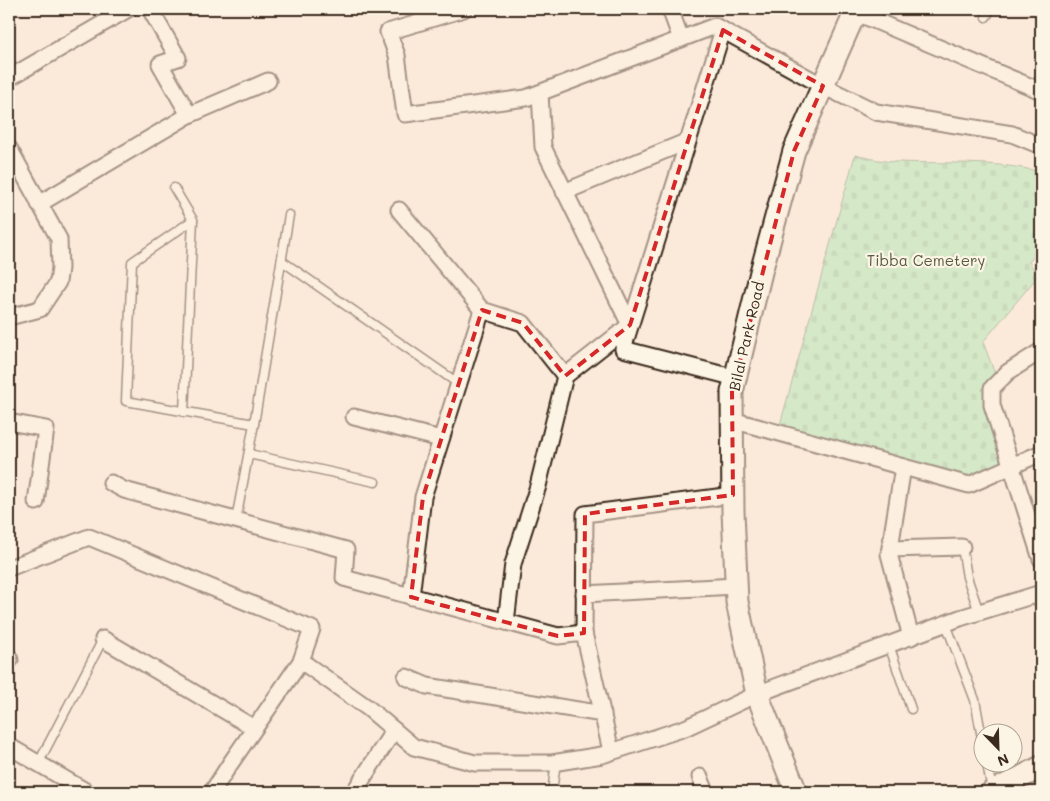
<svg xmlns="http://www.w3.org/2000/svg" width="1050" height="801" font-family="Mali,sans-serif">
	<defs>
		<pattern id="cemetery-stones" width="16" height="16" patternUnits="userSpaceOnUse" patternTransform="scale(1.25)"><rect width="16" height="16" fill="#a6e8b2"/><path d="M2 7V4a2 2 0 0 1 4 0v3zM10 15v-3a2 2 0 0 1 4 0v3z" fill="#90c799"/></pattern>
	</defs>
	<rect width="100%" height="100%" fill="#fbeada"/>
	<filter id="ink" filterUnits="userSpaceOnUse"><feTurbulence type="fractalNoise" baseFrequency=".02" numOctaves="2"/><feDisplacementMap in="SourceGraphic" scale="10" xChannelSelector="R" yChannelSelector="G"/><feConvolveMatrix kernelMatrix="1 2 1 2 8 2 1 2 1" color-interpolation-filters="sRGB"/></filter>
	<g filter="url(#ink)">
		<!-- cemetery -->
		<path fill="url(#cemetery-stones)" stroke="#708968" d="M 855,155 C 869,158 884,162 898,162 C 946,164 994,160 1041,172 L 1041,249 L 1029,262 L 1038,276 L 983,342 L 998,382 L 992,388 L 1012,467 L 969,485 L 778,432 Z"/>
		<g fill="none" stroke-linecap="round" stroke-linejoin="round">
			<defs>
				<g id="lane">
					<polyline points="986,17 991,9"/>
					<polyline points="174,188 193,220 184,412"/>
					<polyline points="193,220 132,262 126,401 254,424"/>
					<polyline points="282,261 459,384"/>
					<polyline points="249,454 375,482"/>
					<polyline points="236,520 254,424 289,215"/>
					<polyline points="962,547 967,577 979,612"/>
					<polyline points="946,624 975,700 982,738"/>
					<polyline points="889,645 911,709"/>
					<polyline points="38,764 103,639"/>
					<polyline points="987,764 992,790"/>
					<polyline points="552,792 556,762"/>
				</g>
				<g id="street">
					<polyline points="150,9 178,58 160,64 189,115"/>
					<polyline points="464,9 388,32 397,55 405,114 526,98 715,26 823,86 876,112 1012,134 1041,146"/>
					<polyline points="670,9 681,39"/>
					<polyline points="857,13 1041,91"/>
					<polyline points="723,30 623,349 736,378"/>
					<polyline points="9,78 128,9"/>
					<polyline points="9,148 59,239 60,268 58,282 40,309 9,317"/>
					<polyline points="564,192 688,141"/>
					<polyline points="39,204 189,115 268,81"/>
					<polyline points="399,210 482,310 523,323 565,376"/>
					<polyline points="1041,351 1008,372 992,388 992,405 1041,559"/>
					<polyline points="354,417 441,439"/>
					<polyline points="732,420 969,485 1041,453"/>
					<polyline points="9,422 46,429 36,502"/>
					<polyline points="903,467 889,554 911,637"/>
					<polyline points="111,483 124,490 346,550 344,578 558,636 584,633 611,751"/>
					<polyline points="890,549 962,547"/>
					<polyline points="9,568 89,537 312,629 301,661 230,764 212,792"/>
					<polyline points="584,594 736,586"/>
					<polyline points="411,597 423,497 482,310"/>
					<polyline points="506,622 513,564 538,486 565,376 630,325 543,147 540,93"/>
					<polyline points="584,633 585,514 733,495"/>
					<polyline points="103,639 254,728"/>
					<polyline points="9,657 10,660"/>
					<polyline points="301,661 368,708 414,747 475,763 552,763 602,755 685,728 757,694 960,618 1041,593"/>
					<polyline points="406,677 427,686 603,714"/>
					<polyline points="12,748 87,792"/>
					<polyline points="700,777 706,792"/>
					<polyline points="354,792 394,730"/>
				</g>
				<g id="secondary">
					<polyline points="796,792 757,694 737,602 733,511 732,392 761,272 794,151 851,22 860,9"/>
					<polyline points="992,792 1041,767"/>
				</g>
			</defs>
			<!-- lane casing -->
			<use href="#lane" stroke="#3b2a1e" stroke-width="11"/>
			<!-- street casing -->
			<use href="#street" stroke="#3b2a1e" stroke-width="19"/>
			<!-- secondary casing -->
			<use href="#secondary" stroke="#3b2a1e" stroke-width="25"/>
			<!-- lane -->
			<use href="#lane" stroke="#fcf5e5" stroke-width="8"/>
			<!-- street -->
			<use href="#street" stroke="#fcf5e5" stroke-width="15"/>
			<!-- secondary -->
			<use href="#secondary" stroke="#fcf5e5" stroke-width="21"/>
		</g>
	</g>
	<!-- marked area -->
	<path d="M0 0H1050V801H0ZM 723,30 L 823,86 L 794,151 L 732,392 L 733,495 L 585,514 L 584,633 L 558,636 L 411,597 L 423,497 L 482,310 L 523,323 L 565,376 L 630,325 Z" fill="#fbeada" fill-opacity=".55" fill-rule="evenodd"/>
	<path fill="none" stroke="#d62828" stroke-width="4" stroke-dasharray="10 6" stroke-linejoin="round" d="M 723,30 L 823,86 L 794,151 L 732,392 L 733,495 L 585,514 L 584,633 L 558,636 L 411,597 L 423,497 L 482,310 L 523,323 L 565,376 L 630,325 Z"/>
	<g text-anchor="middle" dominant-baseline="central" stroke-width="4.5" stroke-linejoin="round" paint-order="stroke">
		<!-- park labels -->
		<g font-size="15" fill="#565a43" stroke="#fcf5e5">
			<text x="926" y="260">Tibba Cemetery</text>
		</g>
		<!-- street labels -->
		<g font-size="15" fill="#3b2a1e" stroke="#fcf5e5">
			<text transform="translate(746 336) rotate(-77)">Bilal Park Road</text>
		</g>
	</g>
	<!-- margin -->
	<rect width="1050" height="801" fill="none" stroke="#fcf5e5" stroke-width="30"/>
	<rect x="15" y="15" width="1020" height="771" fill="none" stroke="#3b2a1e" stroke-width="2" filter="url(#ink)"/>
	<!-- north arrow -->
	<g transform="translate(998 748) rotate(157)"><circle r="24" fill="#fcf5e5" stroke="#afa495"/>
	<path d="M0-4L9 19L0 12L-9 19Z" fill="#3b2a1e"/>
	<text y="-8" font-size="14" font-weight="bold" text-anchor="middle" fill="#3b2a1e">N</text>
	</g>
</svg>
